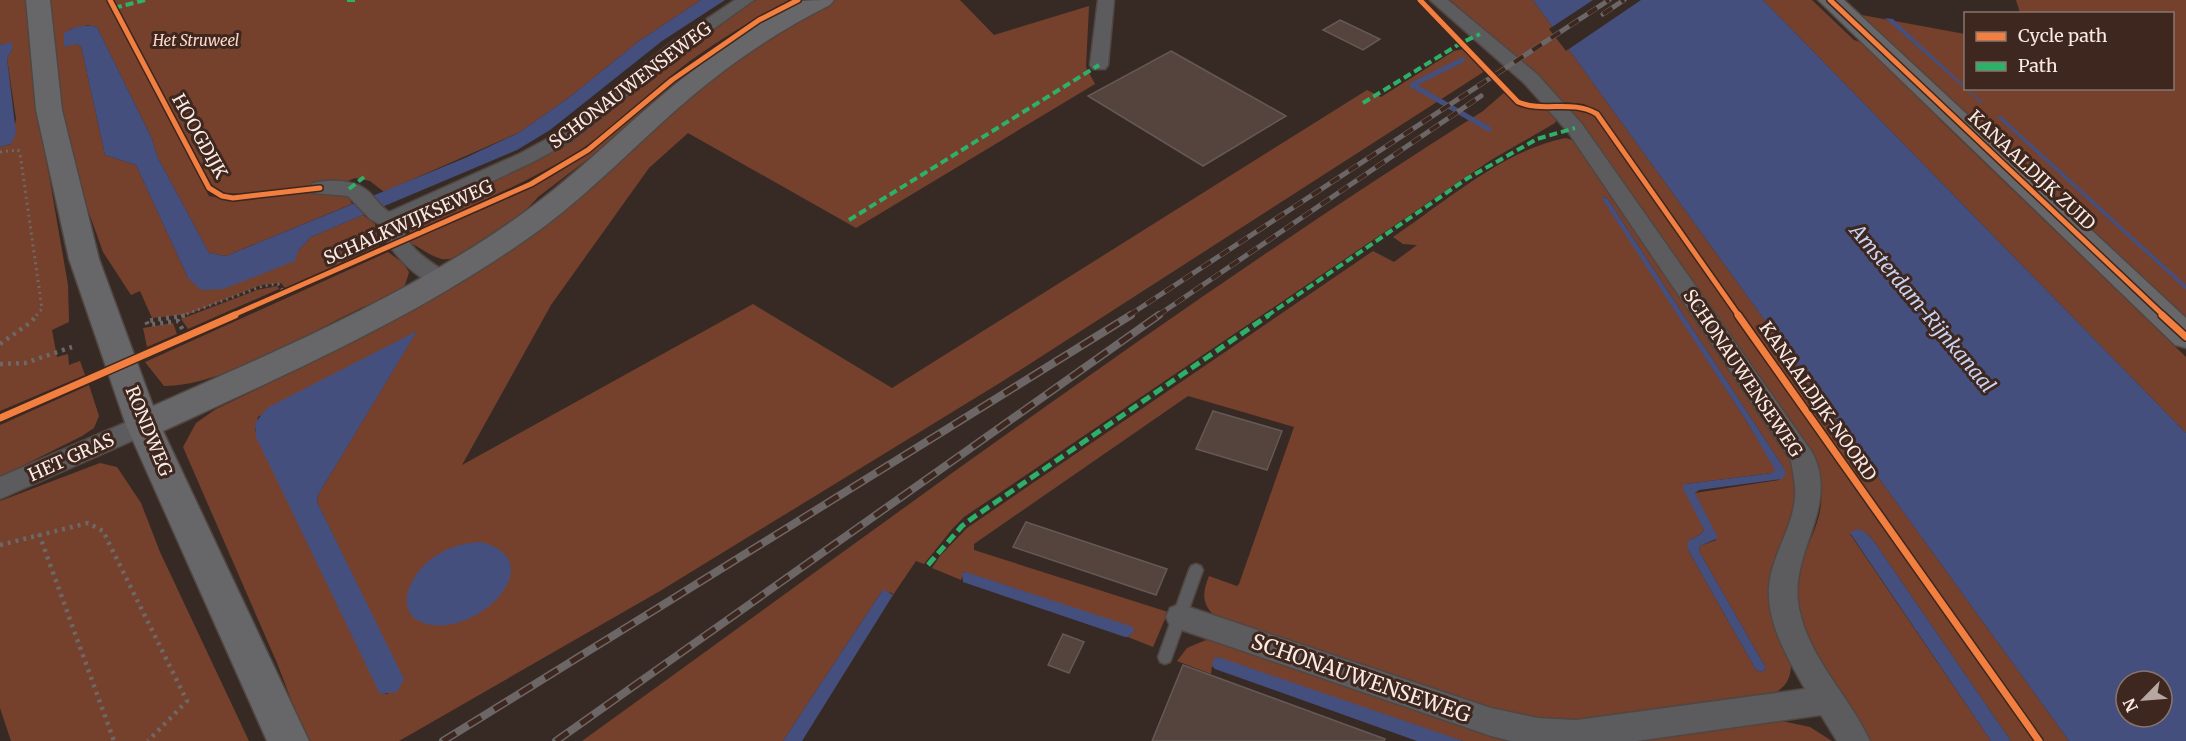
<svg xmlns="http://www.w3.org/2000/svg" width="2186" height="741" font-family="Merriweather,serif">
	<rect width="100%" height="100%" fill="#372a25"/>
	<!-- green -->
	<g fill="#75412d" fill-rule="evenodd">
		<polygon points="0,0 27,0 33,83 68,285 69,322 52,330 57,357 68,354 69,365 80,361 85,375 0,411 0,147 11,144 16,119 7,58 12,50 12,43 0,45"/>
		<polygon points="45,0 106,0 209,196 231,200 329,191 348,196 352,204 226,256 209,253 158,158 152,139 97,27 88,25 68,30 75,44 81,46 105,155 136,165 188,278 298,251 311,237 363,215 375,224 379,246 285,288 281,283 261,285 189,314 152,318 140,291 131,295 103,252 74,171 60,116"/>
		<polygon points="114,0 701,0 639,41 571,96 520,132 384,192 370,181 355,178 336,186 242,194 225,193 212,185"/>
		<path d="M 756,0 L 789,0 C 747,23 704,48 667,79 C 640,101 615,126 586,146 C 531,182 470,206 410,233 L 406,227 C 421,201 501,178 531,163 C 591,132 637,83 691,42 C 712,27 734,14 756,0 Z"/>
		<path d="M 800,0 L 811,0 L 763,26 L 538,197 C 523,215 466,263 442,259 C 432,257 419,247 409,242 C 460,218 525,195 570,165 C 609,139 641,107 677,79 C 716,49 758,23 800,0 Z"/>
		<path d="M 835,0 L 960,0 L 994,35 L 1089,6 L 1086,67 L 1095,84 L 856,228 L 688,133 L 649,168 L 551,305 L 462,465 L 753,304 L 892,388 L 1367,90 L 1381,97 L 1454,51 L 1464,49 L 1485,71 L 1003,381 L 660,591 L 399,741 L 307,741 L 277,663 L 183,447 L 196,423 L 216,409 L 330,354 L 470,277 L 575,199 L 697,89 L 794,21 ZM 416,332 L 318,495 L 317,502 L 374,620 L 388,694 L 380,693 L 255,430 L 258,417 Z"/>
		<polygon points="1450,0 1533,0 2069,741 2044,741 1601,114 1584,104 1563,102 1510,52"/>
		<polygon points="1763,0 1812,0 1854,40 1869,45 1918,92 1940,120 2186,357 2186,433"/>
		<polygon points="2016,0 2186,0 2186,324 1851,13 1965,34 1966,88 2172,88 2172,14 2020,13"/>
		<path d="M 1505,92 L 1522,107 L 1552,110 L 1558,116 L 1555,123 L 1491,160 L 964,517 L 953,528 L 924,564 L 916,561 L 893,595 L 892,593 L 882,591 L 783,741 L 582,741 C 879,527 1173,307 1483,111 Z"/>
		<path d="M 1576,106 L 1589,110 L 1595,115 L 2034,741 L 2011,741 L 1873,540 L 1865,532 L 1850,534 L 1991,741 L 1867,741 C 1847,707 1792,633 1795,594 C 1799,540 1836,521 1815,463 L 1587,131 L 1568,107 Z"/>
		<path d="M 1566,138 L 1575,141 L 1792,462 L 1799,485 L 1791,666 C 1790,684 1782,690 1766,697 L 1568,723 L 1505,714 L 1218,618 C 1201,606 1202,593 1209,576 L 1237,586 L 1239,584 L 1294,427 L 1188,396 L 974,544 L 974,550 L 1168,612 L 1153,647 L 1128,637 L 1131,634 L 964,572 L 961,580 L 932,568 L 940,556 L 967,528 L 1373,251 L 1394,262 L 1417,245 L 1403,244 L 1393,237 C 1445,202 1505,149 1566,138 ZM 1603,197 L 1607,198 L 1784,468 L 1779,480 L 1695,493 L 1716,540 L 1700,546 L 1699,551 L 1766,668 L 1762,672 L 1756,670 L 1688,550 L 1690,540 L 1701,534 L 1704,530 L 1686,484 L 1772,473 L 1776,470 L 1747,422 Z"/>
		<path d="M 388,252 L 403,263 L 409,272 C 407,280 405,287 399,293 C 390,302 372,303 361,308 C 306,334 224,386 164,386 L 145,362 Z"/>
		<polygon points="277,286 279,289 188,329 181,319 257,290"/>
		<polygon points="173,323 177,334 147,347 143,328"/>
		<polygon points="89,385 99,416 94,428 82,436 0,477 0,425"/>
		<polygon points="100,463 117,467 141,503 160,552 249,741 11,741 0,708 0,501"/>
		<polygon points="1206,640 1217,641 1513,741 1463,741 1212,666 1211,674 1177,661 1187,648"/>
		<polygon points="1782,721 1810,727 1832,741 1630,741"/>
	</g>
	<!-- water -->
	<g fill="#444f7e" fill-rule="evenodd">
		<path d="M 701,0 L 725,0 L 662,41 L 550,130 L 517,150 L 311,237 L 298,251 L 295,261 L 223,289 L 201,290 L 188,278 L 136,165 L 105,155 L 81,46 L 75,44 L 64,47 L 64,33 C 72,27 87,23 97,27 L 152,139 L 158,158 L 209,253 L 226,256 L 465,158 L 520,132 L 571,96 L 639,41 Z"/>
		<path d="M 1533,0 L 1763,0 L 2186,433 L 2186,741 L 2069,741 ZM 2126,681 L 2162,681 L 2162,717 L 2126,717 Z"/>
		<polygon points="1885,18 1893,19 1965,86 1966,88 1983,102 1981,103"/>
		<polygon points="12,42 12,50 7,58 16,133 11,144 0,147 0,45"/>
		<polygon points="2001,116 2186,285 2186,290 1997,117"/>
		<polygon points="1601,197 1607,198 1784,468 1786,474 1782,479 1699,490 1695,493 1718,538 1700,546 1699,551 1766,668 1762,672 1756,670 1688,550 1688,541 1701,534 1704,530 1682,486 1686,484 1772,473 1775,470 1747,422"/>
		<polygon points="417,331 318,495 317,502 404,679 397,692 380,694 256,437 255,423 267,408"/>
		<polygon points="1857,529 1865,532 1873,540 2011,741 1991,741 1850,533"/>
		<path d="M 481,542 C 553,560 479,637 427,624 C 389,614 412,571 434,557 C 448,547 464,543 481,542 Z"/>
		<polygon points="966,572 1133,627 1134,631 1128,637 1125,637 963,582 962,573"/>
		<polygon points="885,590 893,595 802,741 783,741 882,591"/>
		<polygon points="1218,657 1463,741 1417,741 1215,669 1212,666 1214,658"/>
	</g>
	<!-- pier -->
	<g fill="#372a25">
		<polygon points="1593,0 1641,0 1566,51 1549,29"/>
		<polygon points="1498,62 1520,82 1511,89 1489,68"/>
	</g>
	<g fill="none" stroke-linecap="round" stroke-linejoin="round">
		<!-- stream -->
		<polyline stroke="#444f7e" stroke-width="5" points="1462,60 1412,85 1489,129"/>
	</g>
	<!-- building -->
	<g fill="#55443e" stroke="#645955" stroke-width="1.5">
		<polygon points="1340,20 1380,39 1363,50 1323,30"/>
		<polygon points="1171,51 1286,116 1203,166 1088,96"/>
		<polygon points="1213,411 1282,431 1267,470 1196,449"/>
		<polygon points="1026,522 1167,569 1156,595 1013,547"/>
		<polygon points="1063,634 1084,642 1069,673 1048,665"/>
		<polygon points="1183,665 1385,739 1384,741 1152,741"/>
	</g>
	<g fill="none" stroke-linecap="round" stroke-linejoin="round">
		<defs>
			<polygon id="lane" points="1196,564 1201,566 1203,570 1172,657 1170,662 1165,664 1160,662 1158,657 1189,570 1191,566"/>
			<g id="street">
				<path d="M 735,0 L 754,0 L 684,50 L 570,142 L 533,162 L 402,224 C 405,249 432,262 451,276 L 454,281 L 451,286 C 427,293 383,248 381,225 L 370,219 L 348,196 L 313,193 L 310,188 L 313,183 C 330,179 355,179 369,192 C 376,199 381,207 389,212 L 519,154 L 556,134 L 672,42 Z"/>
				<polygon points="1098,0 1114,0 1108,65 1105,69 1093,69 1090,65"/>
				<path d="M 1430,0 L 1448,0 L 1537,74 L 1582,124 L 1812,452 C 1841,506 1788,553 1799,608 C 1809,659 1849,695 1870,741 L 1837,741 L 1821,715 L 1637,741 L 1511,741 L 1491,736 L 1170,626 L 1166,617 L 1170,608 L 1180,604 L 1491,708 L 1538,718 L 1576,720 L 1805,689 C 1788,659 1766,622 1769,586 C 1772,555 1792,529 1795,498 C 1796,485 1793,473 1791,461 L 1568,132 L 1523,82 Z"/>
				<polygon points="143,415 152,418 156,425 152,432 0,499 0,477"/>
			</g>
			<g id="secondary">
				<path d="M 26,0 L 50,0 L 62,110 L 99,259 L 153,406 C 281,349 412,294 526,211 C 587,167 638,111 699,66 C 725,46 772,11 802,1 C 811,0 824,0 834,0 L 830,5 C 780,30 733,61 691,97 C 641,139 597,187 545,226 C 428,312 294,371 163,431 L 309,741 L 267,741 L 126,425 L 69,259 L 36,110 Z"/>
				<polygon points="1818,0 1844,0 2186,318 2186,348 2175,345"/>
			</g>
		</defs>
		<!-- lane casing -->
		<use href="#lane" stroke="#514641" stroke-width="3"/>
		<!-- street casing -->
		<use href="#street" stroke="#514641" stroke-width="3"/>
		<!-- secondary casing -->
		<use href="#secondary" stroke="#514641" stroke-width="3"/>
		<!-- path-far1 -->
		<g stroke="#6c6868" stroke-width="3" stroke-dasharray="2 4" stroke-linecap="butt">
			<polyline points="0,152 18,150 20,153 42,309 36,316"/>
			<polyline points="181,316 263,286 278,284 284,292"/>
		</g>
		<!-- path -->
		<g stroke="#6c6868" stroke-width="4.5" stroke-dasharray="3 5" stroke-linecap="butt">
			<polyline points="186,336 178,321 148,325 146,321 189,315"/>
			<polyline points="0,344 31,322 37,315"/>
			<polyline points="0,364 25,363 72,347"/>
			<polyline points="39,534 114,741"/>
			<polyline points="0,545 88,523 103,531 187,701 148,741"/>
		</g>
		<!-- lane -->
		<use href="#lane" fill="#5c5b5d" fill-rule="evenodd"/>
		<!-- street -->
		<use href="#street" fill="#5c5b5d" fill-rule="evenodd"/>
		<!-- secondary -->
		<use href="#secondary" fill="#676668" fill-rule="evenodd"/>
		<defs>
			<g id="rail-far1">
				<polyline points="1603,14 1624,0"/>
				<polyline points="1128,316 1609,0"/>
				<polyline points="1157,316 1481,96"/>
			</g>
			<g id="rail">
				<polyline points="443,741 1131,315"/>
				<polyline points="556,741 1159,315"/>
			</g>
		</defs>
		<!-- rail-far1 casing -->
		<use href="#rail-far1" stroke="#6c6766" stroke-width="5"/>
		<!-- rail casing -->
		<use href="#rail" stroke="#6c6766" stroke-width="8"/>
		<!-- rail-far1 -->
		<use href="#rail-far1" stroke="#3e271e" stroke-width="4" stroke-dasharray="11" stroke-linecap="butt"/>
		<!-- rail -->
		<use href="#rail" stroke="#3e271e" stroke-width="5" stroke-dasharray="15" stroke-linecap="butt"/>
		<!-- quiet-far1 -->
		<g stroke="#2db169" stroke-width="4" stroke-dasharray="8 4" stroke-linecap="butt">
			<polyline points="347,0 358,0"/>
			<polyline points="114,8 145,0"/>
			<polyline points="1363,103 1461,43 1480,34"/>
			<polyline points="349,189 364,177"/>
			<polyline points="849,220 1099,65"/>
			<polyline points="1267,316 1468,178 1537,139 1575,128"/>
		</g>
		<!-- quiet -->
		<polyline stroke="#2db169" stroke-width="5" stroke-dasharray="10 5" stroke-linecap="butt" points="928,565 962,526 974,517 1269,315"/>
		<defs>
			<g id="cycleway-far1">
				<polyline points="110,0 209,188 222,196 233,198 320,188"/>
				<path d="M 1420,0 L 1518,102 C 1544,113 1572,99 1597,114 L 1739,316"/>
				<polyline points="1830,0 2164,316"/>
				<polyline points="231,316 531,184 588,150 672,80 759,20 798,0"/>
			</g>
			<g id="cycleway">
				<polyline points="1738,315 2039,741"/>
				<polyline points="2162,315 2186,337"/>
				<polyline points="0,418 235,315"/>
			</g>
		</defs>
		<!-- cycleway-far1 casing -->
		<use href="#cycleway-far1" stroke="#3e271e" stroke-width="8"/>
		<!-- cycleway casing -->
		<use href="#cycleway" stroke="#3e271e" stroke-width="10"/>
		<!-- cycleway-far1 -->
		<use href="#cycleway-far1" stroke="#f27e40" stroke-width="5"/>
		<!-- cycleway -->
		<use href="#cycleway" stroke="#f27e40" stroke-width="7"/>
	</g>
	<g text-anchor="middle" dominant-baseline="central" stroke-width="6" stroke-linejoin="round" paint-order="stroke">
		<!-- far-park labels -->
		<g font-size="15" font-style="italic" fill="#fed8c9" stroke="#3e271e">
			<text x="196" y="40">Het Struweel</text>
		</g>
		<!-- street labels -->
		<g font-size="18" fill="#faeae4" stroke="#3e271e">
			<text transform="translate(630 85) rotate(-37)">SCHONAUWENSEWEG</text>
			<text transform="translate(200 136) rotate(61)">HOOGDIJK</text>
			<text transform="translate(2032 170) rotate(43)">KANAALDIJK ZUID</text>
			<text transform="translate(408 222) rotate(-24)">SCHALKWIJKSEWEG</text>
			<text transform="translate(1743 373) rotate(56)">SCHONAUWENSEWEG</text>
			<text transform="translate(1818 401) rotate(55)">KANAALDIJK-NOORD</text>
			<text transform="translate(149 431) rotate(68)">RONDWEG</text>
			<text transform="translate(71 457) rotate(-24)">HET GRAS</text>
		</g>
		<!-- water labels -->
		<g font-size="20" font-style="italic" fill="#c8d2f3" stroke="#3e271e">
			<text transform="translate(1923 308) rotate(50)">Amsterdam-Rijnkanaal</text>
		</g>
		<!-- near-street labels -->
		<g font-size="21" fill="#faeae4" stroke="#3e271e">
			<text transform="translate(1361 678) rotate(19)">SCHONAUWENSEWEG</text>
		</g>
	</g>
	<!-- legend -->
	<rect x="1964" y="12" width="210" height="78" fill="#3e271e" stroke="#89756d" stroke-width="1.5"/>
	<rect x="1976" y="32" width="30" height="9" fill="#f27e40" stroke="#89756d" stroke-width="1.5"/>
	<text x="2018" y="42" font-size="18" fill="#faeae4">Cycle path</text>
	<rect x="1976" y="62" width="30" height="9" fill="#2db169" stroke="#89756d" stroke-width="1.5"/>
	<text x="2018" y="72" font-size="18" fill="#faeae4">Path</text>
	<!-- north arrow -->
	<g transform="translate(2144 699) rotate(245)"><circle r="28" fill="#3e271e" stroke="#89756d" stroke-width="1.5"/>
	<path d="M0-4.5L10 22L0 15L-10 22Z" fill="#b6a7a1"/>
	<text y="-9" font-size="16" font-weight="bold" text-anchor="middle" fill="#faeae4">N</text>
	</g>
</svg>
